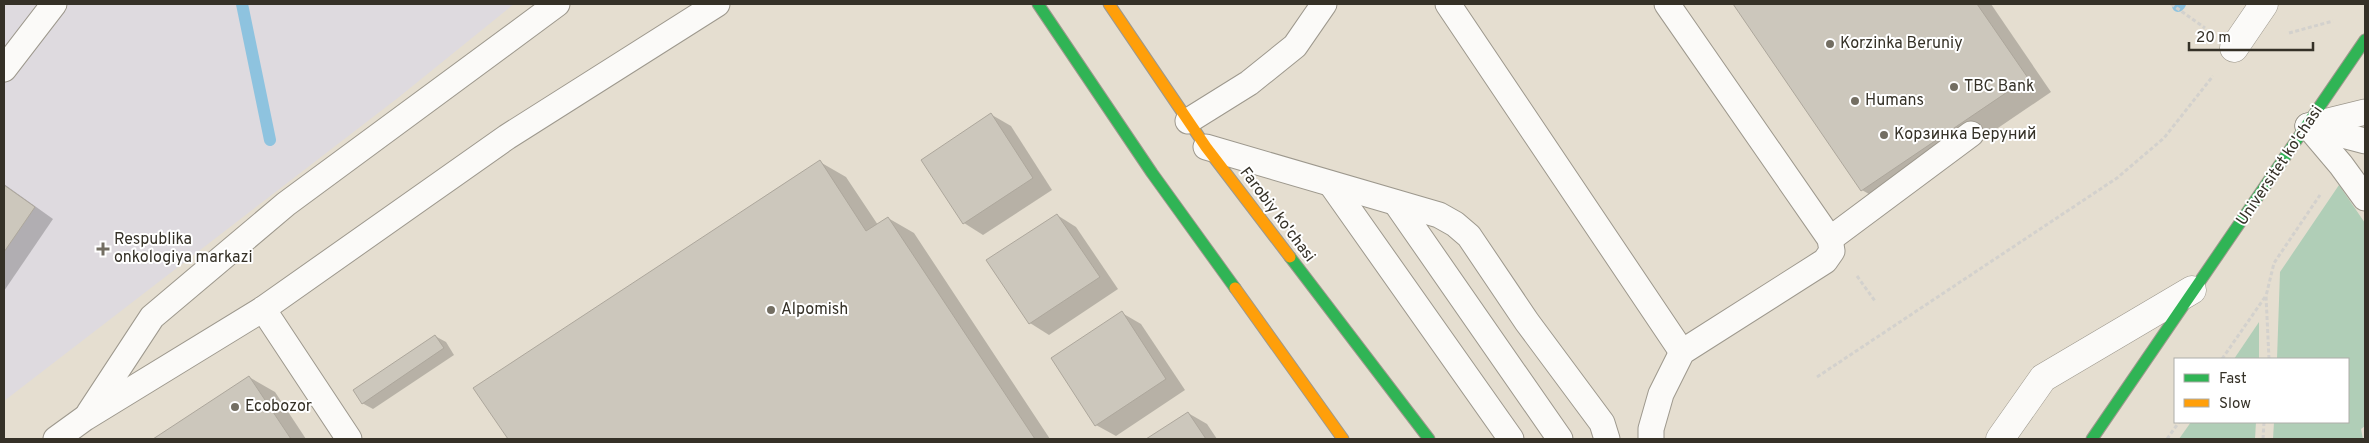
<svg xmlns="http://www.w3.org/2000/svg" width="2369" height="443" font-family="Overpass,sans-serif">
	<rect width="100%" height="100%" fill="#e5ded0"/>
	<!-- medical -->
	<polygon fill="#dedadf" points="4,4 514,4 399,97 4,401"/>
	<!-- green -->
	<g fill="#b0ceb7">
		<polygon points="2339,185 2365,223 2365,426 2361,429 2363,439 2273,439 2274,422 2348,422 2348,359 2277,359 2280,272"/>
		<polygon points="2259,322 2259,359 2234,359"/>
		<polygon points="2191,422 2256,422 2255,439 2179,439"/>
	</g>
	<!-- shadow -->
	<g fill="#0003">
		<polygon points="1735,4 1991,4 2051,92 1886,204 1862,190"/>
		<polygon points="992,115 1011,126 1052,190 983,235 964,223"/>
		<polygon points="820,162 846,177 878,225 888,218 914,233 1050,439 509,439 475,388"/>
		<polygon points="4,184 53,219 4,291"/>
		<polygon points="1057,215 1076,227 1118,289 1049,335 1030,323"/>
		<polygon points="1122,313 1141,324 1185,390 1116,436 1096,425"/>
		<polygon points="435,336 446,342 454,355 373,409 362,403"/>
		<polygon points="249,377 275,392 306,439 155,439"/>
		<polygon points="1188,413 1207,424 1217,439 1148,439"/>
	</g>
	<g fill="none" stroke-linecap="round" stroke-linejoin="round">
		<!-- stream -->
		<g stroke="#8ec3df" stroke-width="12">
			<polyline points="242,4 270,140"/>
			<polyline points="2178,6 2180,4"/>
		</g>
	</g>
	<!-- building -->
	<g fill="#ccc7bc" stroke="#ada79c">
		<polygon points="1733,4 1977,4 2028,78 1861,191"/>
		<polygon points="991,113 1033,178 963,224 921,160"/>
		<polygon points="820,160 866,231 888,217 1035,439 508,439 473,388"/>
		<polygon points="4,185 35,207 4,252"/>
		<polygon points="1057,214 1100,277 1029,324 986,260"/>
		<polygon points="1122,311 1166,379 1095,426 1051,358"/>
		<polygon points="435,335 444,348 362,404 353,390"/>
		<polygon points="249,376 291,439 153,439"/>
		<polygon points="1188,412 1206,439 1146,439"/>
	</g>
	<g fill="none" stroke-linecap="round" stroke-linejoin="round">
		<defs>
			<g id="lane">
				<polyline points="1448,4 1682,352"/>
				<polyline points="4,69 54,4"/>
				<polyline points="1188,121 1249,83 1295,46 1324,4"/>
				<polyline points="2308,126 2341,165 2365,198"/>
				<polyline points="2308,126 2365,141"/>
				<polyline points="2308,126 2365,112"/>
				<polyline points="1206,147 1439,215 1455,224 1469,236 1527,322 1602,423 1607,439"/>
				<polyline points="1331,184 1511,439"/>
				<polyline points="1396,203 1560,439"/>
				<polyline points="1830,239 1971,134"/>
				<polyline points="263,309 349,439"/>
				<polyline points="89,413 152,317 286,204 557,4"/>
				<polyline points="56,439 85,418 263,309 507,137 717,4"/>
				<polyline points="1651,439 1651,429 1661,394 1682,352 1825,261 1832,251 1830,239 1667,4"/>
			</g>
			<g id="street">
				<polyline points="2234,48 2264,4"/>
				<polyline points="2000,439 2043,378 2192,290"/>
			</g>
			<g id="fast">
				<polyline points="1038,4 1152,173 1235,288"/>
				<polyline points="1290,257 1429,439"/>
				<polyline points="2092,439 2365,40"/>
			</g>
			<g id="slow">
				<polyline points="1109,4 1206,147 1290,257"/>
				<polyline points="1235,288 1343,439"/>
			</g>
		</defs>
		<!-- lane casing -->
		<use href="#lane" stroke="#9d988d" stroke-width="27"/>
		<!-- street casing -->
		<use href="#street" stroke="#9d988d" stroke-width="29"/>
		<!-- fast casing -->
		<use href="#fast" stroke="#9d988d" stroke-width="13"/>
		<!-- slow casing -->
		<use href="#slow" stroke="#9d988d" stroke-width="13"/>
		<!-- path -->
		<g stroke="#d3d1cd" stroke-width="3" stroke-dasharray="4 2.5" stroke-linecap="butt">
			<polyline points="2171,4 2205,28"/>
			<polyline points="2289,33 2333,21"/>
			<polyline points="1857,276 1875,301"/>
			<polyline points="2222,359 2265,297"/>
			<polyline points="2269,359 2266,296 2274,263 2320,195"/>
			<polyline points="1817,377 2117,178 2164,138 2213,76"/>
			<polyline points="2167,439 2179,422"/>
			<polyline points="2263,439 2264,422"/>
		</g>
		<!-- lane -->
		<use href="#lane" stroke="#fbfaf8" stroke-width="25"/>
		<!-- street -->
		<use href="#street" stroke="#fbfaf8" stroke-width="28"/>
		<!-- fast -->
		<use href="#fast" stroke="#30b455" stroke-width="11"/>
		<!-- slow -->
		<use href="#slow" stroke="#ff9f0a" stroke-width="11"/>
	</g>
	<!-- markers -->
	<g fill="#736e62" stroke="#fff" stroke-width="2">
		<circle cx="1830" cy="44" r="5"/>
		<circle cx="1954" cy="87" r="5"/>
		<circle cx="1855" cy="101" r="5"/>
		<circle cx="1884" cy="135" r="5"/>
		<path d="M100.5 241.5h5v5h5v5h-5v5h-5v-5h-5v-5h5z"/>
		<circle cx="771" cy="310" r="5"/>
		<circle cx="235" cy="407" r="5"/>
	</g>
	<g text-anchor="middle" dominant-baseline="central" stroke-width="4" stroke-linejoin="round" paint-order="stroke">
		<!-- poi labels -->
		<g font-size="16" fill="#353127" stroke="#fff" text-anchor="start">
			<text x="1840" y="44">Korzinka Beruniy</text>
			<text x="1964" y="87">TBC Bank</text>
			<text x="1865" y="101">Humans</text>
			<text x="1894" y="135">Корзинка Беруний</text>
			<text x="114" y="240">Respublika<tspan x="114" dy="18">onkologiya markazi</tspan></text>
			<text x="781" y="310">Alpomish</text>
			<text x="245" y="407">Ecobozor</text>
		</g>
		<!-- street labels -->
		<g font-size="16" fill="#353127" stroke="#fff">
			<text transform="translate(2280 166) rotate(-56)">Universitet ko'chasi</text>
			<text transform="translate(1277 215) rotate(53)">Farobiy ko'chasi</text>
		</g>
	</g>
	<!-- border -->
	<rect width="2369" height="443" fill="none" stroke="#353127" stroke-width="10"/>
	<!-- legend -->
	<rect x="2174" y="358" width="175" height="65" fill="#ffffff" stroke="#aeada9"/>
	<rect x="2184" y="374" width="25" height="8" fill="#30b455" stroke="#aeada9"/>
	<text x="2219" y="383" font-size="15" fill="#353127">Fast</text>
	<rect x="2184" y="399" width="25" height="8" fill="#ff9f0a" stroke="#aeada9"/>
	<text x="2219" y="408" font-size="15" fill="#353127">Slow</text>
	<!-- scale -->
	<path d="M2189 42v8h124v-8" fill="none" stroke="#353127" stroke-width="2.5"/>
	<text x="2196" y="42" font-size="15" fill="#353127" stroke="#ffffff" stroke-width="4" paint-order="stroke">20 m</text>
</svg>
